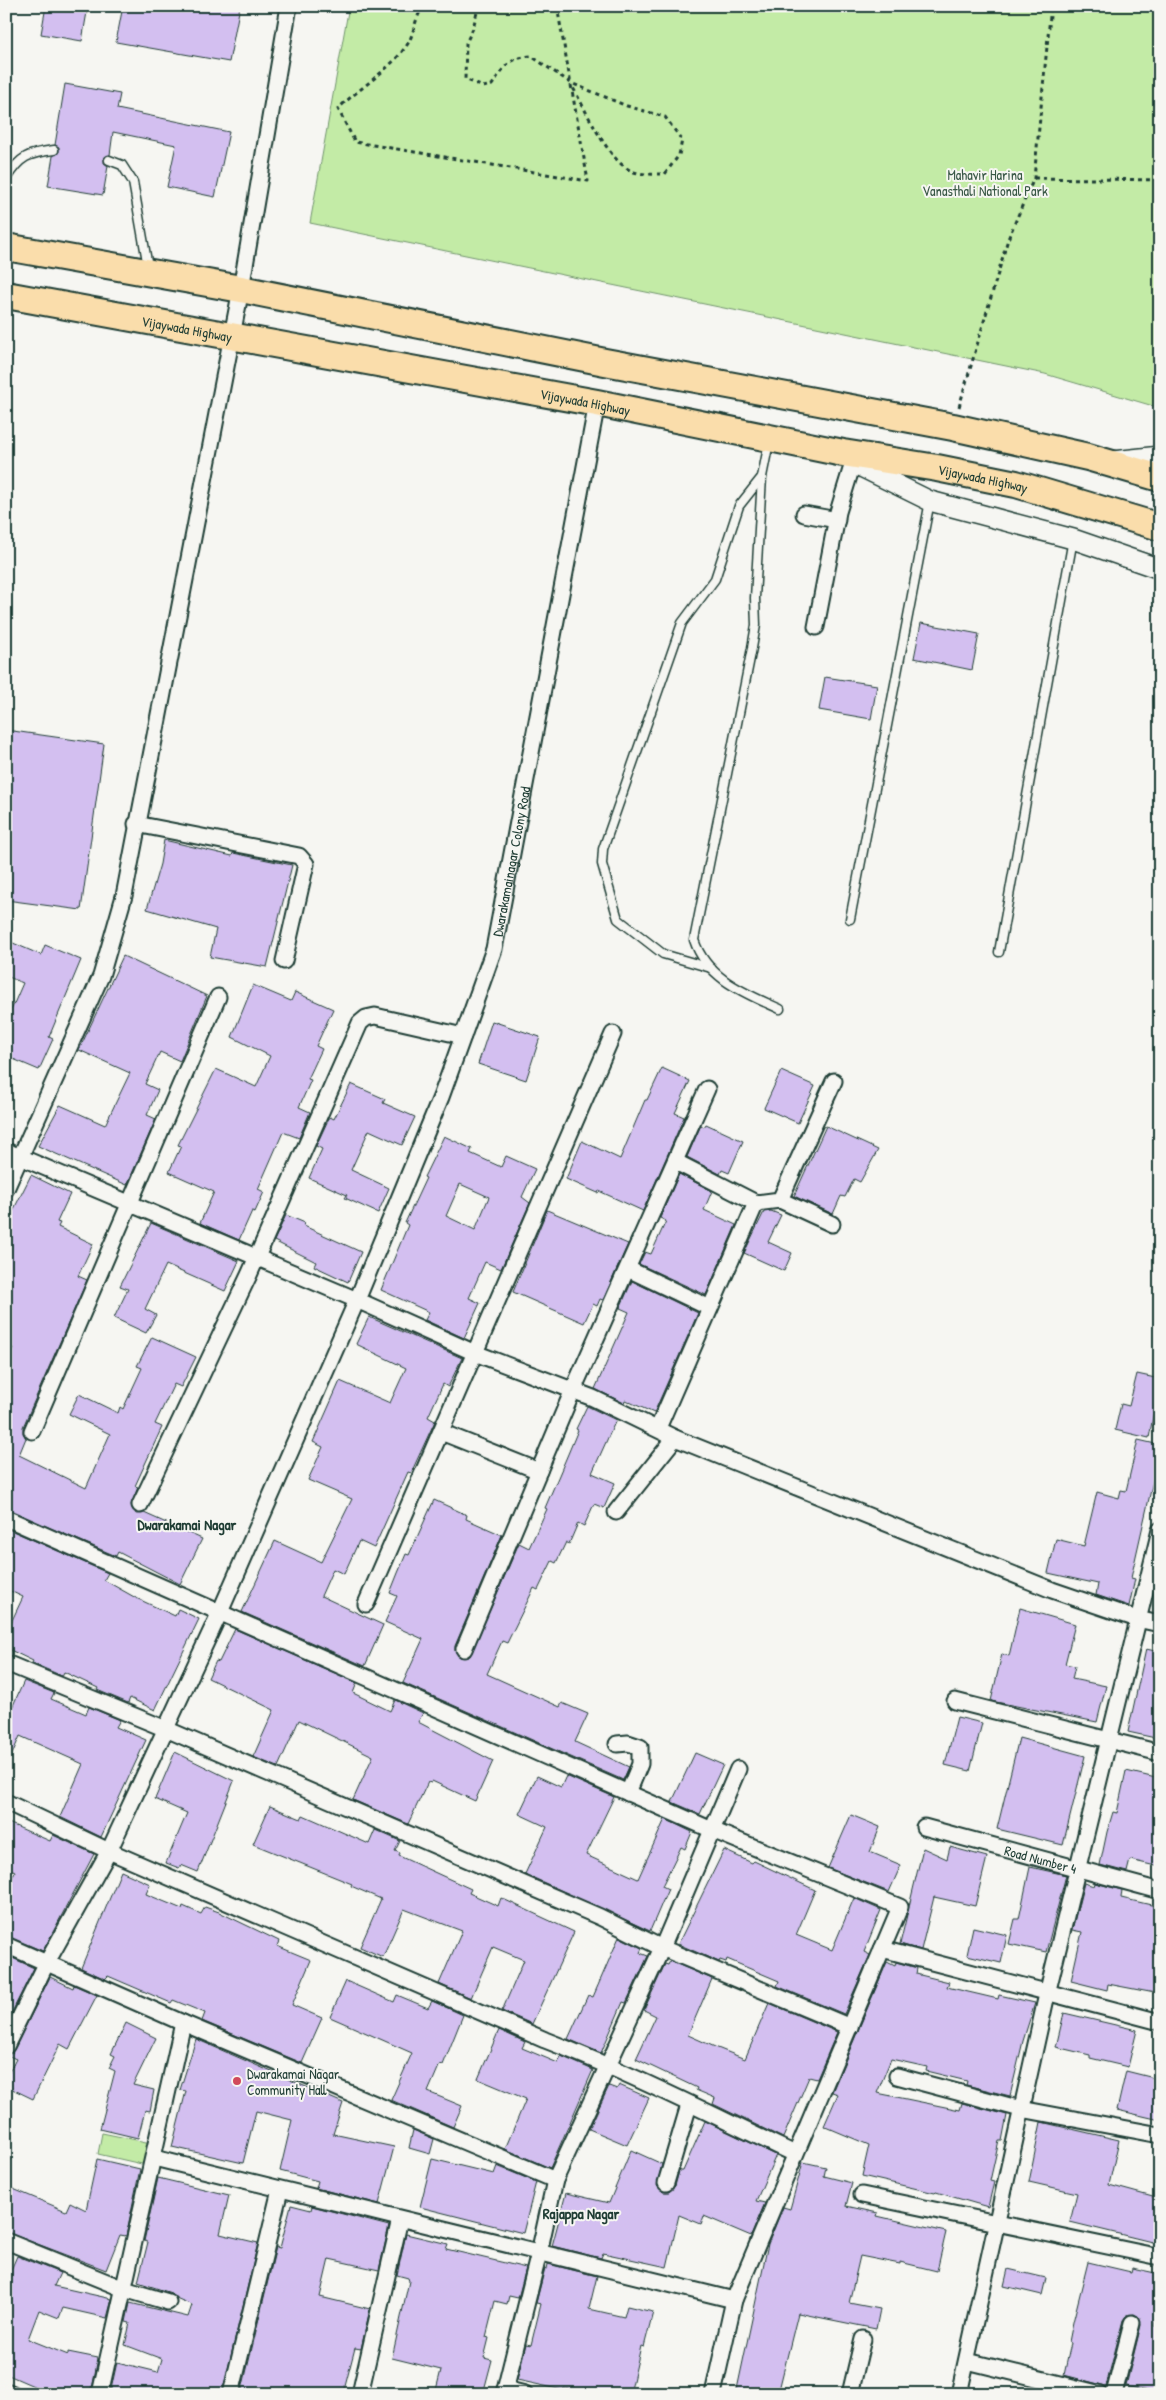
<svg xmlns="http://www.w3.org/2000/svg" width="1166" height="2400" font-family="'Patrick Hand',sans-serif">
	<rect width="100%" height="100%" fill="#f6f6f2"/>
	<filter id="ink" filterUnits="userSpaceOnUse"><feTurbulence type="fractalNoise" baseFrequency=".02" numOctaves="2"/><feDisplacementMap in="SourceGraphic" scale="10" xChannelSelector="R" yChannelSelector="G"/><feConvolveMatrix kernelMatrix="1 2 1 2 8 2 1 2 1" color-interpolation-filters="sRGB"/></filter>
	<g filter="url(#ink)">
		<!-- green -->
		<g fill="#c3eba6" stroke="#71946d">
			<polygon points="349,6 1160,6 1160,408 1045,374 310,223"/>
			<polygon points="102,2133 151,2143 146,2165 98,2154"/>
		</g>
		<!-- building -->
		<g fill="#d3bff0" stroke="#1f3d34" fill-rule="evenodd">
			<polygon points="46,6 88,6 82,41 41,34"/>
			<polygon points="123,6 240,6 229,62 116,42"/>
			<polygon points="65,84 120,94 117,109 229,132 215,197 167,187 176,145 113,132 110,155 104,158 104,163 108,166 103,195 48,186 53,156 59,152 59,147 55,145"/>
			<polygon points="921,623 979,634 972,670 914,658"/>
			<polygon points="825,677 877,685 871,719 819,710"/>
			<polygon points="6,730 104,744 81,910 6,900"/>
			<polygon points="164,840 232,856 233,853 292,865 267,967 210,957 216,929 147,909 160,864"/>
			<polygon points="6,940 41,955 45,945 81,960 49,1037 53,1039 39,1070 6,1056 6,1022 23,983 6,976"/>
			<polygon points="123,956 207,996 180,1061 160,1052 145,1084 158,1090 147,1115 156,1119 127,1185 38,1146 60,1105 105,1125 130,1073 79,1050"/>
			<polygon points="253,985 291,1001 295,992 333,1009 316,1046 322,1049 308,1079 311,1080 299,1107 310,1112 299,1138 283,1132 258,1189 264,1192 255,1212 252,1211 239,1240 200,1223 214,1192 169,1172 181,1146 178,1145 216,1069 256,1087 270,1056 232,1037"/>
			<polygon points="492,1021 540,1037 526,1080 478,1064"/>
			<polygon points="662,1068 690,1081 675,1113 684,1117 643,1211 599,1191 598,1193 566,1179 582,1141 620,1159 645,1100 647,1100"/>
			<polygon points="781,1071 815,1086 798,1123 764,1108"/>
			<polygon points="351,1084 385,1099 383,1103 415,1117 402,1145 369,1130 351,1170 389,1188 378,1213 345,1198 347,1195 309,1178 322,1149 316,1146 328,1120 330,1117 334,1119"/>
			<polygon points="706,1124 743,1141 729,1173 722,1170 720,1174 687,1157 701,1125 704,1127"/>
			<polygon points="826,1126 878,1150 860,1182 854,1179 845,1197 841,1196 833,1214 794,1196"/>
			<path d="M 444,1136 L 472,1149 L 470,1153 L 501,1167 L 506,1156 L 535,1169 L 522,1197 L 530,1203 L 501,1269 L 485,1262 L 469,1298 L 480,1303 L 464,1338 L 425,1320 L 429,1312 L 381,1290 L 408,1225 L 405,1223 L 426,1178 L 424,1177 ZM 460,1184 L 489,1197 L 475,1230 L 446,1216 Z"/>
			<polygon points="679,1174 712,1191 704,1210 736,1225 706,1295 639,1264 645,1252 651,1254 666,1221 660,1218"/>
			<polygon points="31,1175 70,1194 57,1222 60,1223 58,1227 93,1244 78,1276 87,1280 23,1427 23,1433 26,1438 19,1455 86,1488 110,1434 69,1414 79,1394 118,1413 120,1407 123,1409 142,1368 137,1366 152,1337 196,1357 181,1387 174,1384 155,1424 162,1427 135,1486 138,1487 131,1505 136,1514 144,1513 202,1539 180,1584 118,1552 116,1556 6,1509 6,1361 13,1348 6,1345 6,1239 13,1226 7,1223"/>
			<polygon points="547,1210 628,1244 603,1300 600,1299 597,1306 593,1304 584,1323 513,1292"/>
			<polygon points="771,1211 781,1215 768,1242 792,1253 784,1271 744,1253 764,1212"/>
			<polygon points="286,1215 305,1223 304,1226 361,1252 348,1282 314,1266 316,1262 274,1241"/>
			<polygon points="151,1223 239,1261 225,1291 166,1265 145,1309 156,1315 146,1333 114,1318 128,1289 120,1286"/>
			<polygon points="632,1281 698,1313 654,1413 625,1400 624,1403 595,1389 629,1312 620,1308"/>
			<polygon points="369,1317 462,1358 448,1387 443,1384 428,1417 435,1421 411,1473 408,1472 374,1548 359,1541 344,1574 333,1569 321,1596 383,1625 365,1666 242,1612 275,1541 321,1562 352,1499 308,1480 323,1447 313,1442 340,1381 390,1403 406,1368 356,1344"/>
			<polygon points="1137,1374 1160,1379 1149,1438 1115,1430 1121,1404 1129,1406"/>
			<polygon points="587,1406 616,1420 592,1473 615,1483 604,1508 594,1504 584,1526 578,1523 569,1544 566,1542 556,1563 552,1561 538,1590 534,1588 507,1643 502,1641 487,1674 560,1707 562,1703 588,1714 575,1742 629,1767 623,1780 403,1683 423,1639 385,1622 397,1596 390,1593 398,1573 406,1554 409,1555 434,1500 467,1515 466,1519 502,1535 455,1646 455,1651 460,1657 470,1656 519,1543 529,1548 547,1509 545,1508 568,1454 578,1430 576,1429"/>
			<polygon points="1138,1440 1160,1445 1160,1450 1131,1578 1135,1579 1129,1606 1096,1595 1098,1584 1048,1573 1056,1539 1084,1546 1097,1492 1119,1498 1121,1490 1126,1491"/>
			<polygon points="6,1528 108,1573 104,1580 136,1598 175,1616 178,1609 199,1619 155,1710 130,1698 128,1703 97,1690 98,1688 64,1672 62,1676 32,1663 33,1661 6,1648 6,1633 23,1597 6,1589"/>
			<polygon points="1020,1608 1075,1624 1065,1664 1075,1666 1072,1679 1106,1686 1097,1722 991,1701 1002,1654 1009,1656"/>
			<polygon points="235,1629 357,1683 353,1693 390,1711 395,1700 423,1713 418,1722 493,1761 475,1801 432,1781 431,1783 428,1782 408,1824 353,1800 373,1756 299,1720 278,1767 253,1757 274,1710 208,1678 216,1661 219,1662"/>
			<polygon points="1146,1649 1160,1652 1160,1739 1128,1732"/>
			<polygon points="24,1681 54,1693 51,1699 86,1714 89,1707 120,1720 116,1727 146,1740 101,1837 60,1817 83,1764 20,1736 6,1768 6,1721"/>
			<polygon points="957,1717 982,1723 970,1771 945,1765"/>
			<polygon points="1019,1738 1085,1756 1063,1845 997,1829"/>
			<polygon points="175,1752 234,1781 198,1872 181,1865 179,1868 166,1863 187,1813 155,1799"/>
			<polygon points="695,1753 723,1765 700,1814 672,1802"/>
			<polygon points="1126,1771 1160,1779 1160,1867 1130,1860 1127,1872 1100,1865 1107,1832 1113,1812 1117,1813"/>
			<polygon points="537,1776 561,1787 566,1776 614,1797 586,1855 638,1879 665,1819 692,1832 685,1849 681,1847 662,1886 668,1889 650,1931 525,1874 547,1827 519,1814"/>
			<polygon points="270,1806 301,1819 303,1815 369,1844 375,1830 400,1841 395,1851 400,1853 399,1856 471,1889 469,1893 498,1906 501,1898 574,1932 532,2024 502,2011 524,1960 493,1947 471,1998 439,1984 462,1931 404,1909 383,1957 360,1947 381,1899 351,1886 352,1884 253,1844"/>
			<polygon points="851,1815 880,1827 870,1852 901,1865 889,1892 828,1868"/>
			<polygon points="6,1822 50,1841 53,1835 94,1854 43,1951 6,1936 6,1891 15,1871 6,1867"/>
			<polygon points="950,1847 987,1857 975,1906 934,1897 921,1950 900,1944 923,1848 947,1859"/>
			<polygon points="724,1850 752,1863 754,1861 815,1890 796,1935 832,1950 854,1898 881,1910 864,1952 870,1955 844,2014 777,1986 779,1981 727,1959 726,1962 720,1960 719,1962 678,1944"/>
			<polygon points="1030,1867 1066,1875 1046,1952 1009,1944 1015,1919 1019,1919"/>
			<polygon points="121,1871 150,1884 146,1894 182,1909 183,1906 201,1914 205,1907 219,1912 279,1941 277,1946 311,1960 292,2005 322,2018 302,2063 202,2021 205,2013 173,2000 171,2003 108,1976 105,1979 81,1968"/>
			<polygon points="1084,1883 1094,1886 1095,1883 1122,1890 1121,1898 1160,1907 1160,1994 1108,1984 1107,1990 1071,1981 1082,1932 1072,1930"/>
			<polygon points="973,1927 1007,1935 1001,1963 967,1955"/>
			<polygon points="619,1937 642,1948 640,1953 648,1956 626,2003 623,2002 601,2053 568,2039 588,1995 593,1997"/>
			<polygon points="6,1955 34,1968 6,2024"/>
			<polygon points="670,1961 712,1979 688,2035 715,2047 745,2059 769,2003 837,2032 817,2079 809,2077 783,2138 713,2104 715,2098 696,2090 697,2088 636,2059 656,2016 644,2010 665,1964 668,1965"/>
			<polygon points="887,1962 895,1966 896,1962 917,1968 916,1974 949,1982 947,1987 998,1999 999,1995 1035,2003 1023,2041 1010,2096 966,2085 967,2081 926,2071 927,2067 891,2059 877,2093 960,2110 962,2103 1007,2115 1002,2141 999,2141 990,2181 994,2182 988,2207 936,2192 935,2193 862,2176 869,2145 824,2126 838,2094 832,2092"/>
			<polygon points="50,1977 73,1988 74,1985 97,1995 69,2049 60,2044 33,2099 6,2086 6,2078 16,2059 7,2055 14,2050"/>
			<polygon points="346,1981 394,2002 397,1995 428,2008 432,2001 463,2015 443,2065 440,2064 428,2092 462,2106 453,2127 391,2100 412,2053 330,2017"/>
			<polygon points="1064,2013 1137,2030 1128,2067 1090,2058 1090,2055 1056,2047"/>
			<polygon points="126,2023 156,2038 133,2085 154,2090 150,2111 145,2110 138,2138 100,2129 115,2071 109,2068 115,2056 111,2054"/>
			<polygon points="499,2030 525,2042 522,2048 558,2063 561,2056 593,2070 550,2168 505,2149 526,2099 478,2079"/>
			<polygon points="196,2039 343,2103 333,2134 394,2147 379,2204 316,2188 318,2181 280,2171 292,2120 256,2111 243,2163 172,2147 186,2091 180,2090"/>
			<polygon points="1126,2071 1158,2079 1154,2095 1160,2095 1160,2120 1117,2110"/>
			<polygon points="619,2085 649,2098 627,2145 589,2129 609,2086 617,2089"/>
			<polygon points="705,2121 776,2155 756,2201 765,2203 751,2236 704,2216 701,2224 679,2215 667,2267 603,2253 601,2258 552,2246 566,2193 609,2203 631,2150 662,2164 657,2186 663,2192 669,2192 675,2186 679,2171 683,2171"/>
			<polygon points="1041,2122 1119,2140 1109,2185 1160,2199 1160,2244 1070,2222 1077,2193 1029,2182"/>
			<polygon points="413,2130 434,2139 430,2154 409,2148"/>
			<polygon points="97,2159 140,2169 126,2236 120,2235 106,2270 6,2232 6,2186 66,2211 70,2202 86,2210"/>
			<polygon points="432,2159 494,2174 497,2166 536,2182 523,2233 420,2207"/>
			<polygon points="803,2162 826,2167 824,2176 852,2183 846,2206 878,2213 877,2216 946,2232 937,2271 900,2262 900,2264 860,2256 849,2303 880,2309 876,2329 798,2313 778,2394 736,2394 768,2244 783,2207 790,2209"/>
			<polygon points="158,2178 229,2195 220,2234 258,2243 222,2394 110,2394 117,2362 158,2372 162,2359 125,2345 130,2323 126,2322 130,2303 188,2317 192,2305 176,2298 171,2293 138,2282 148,2242 144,2241"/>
			<polygon points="291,2205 311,2210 312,2206 389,2226 379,2270 329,2259 320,2297 370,2309 361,2349 355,2348 343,2394 241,2394 276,2247 280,2248"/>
			<polygon points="406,2234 448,2244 446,2249 526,2268 518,2298 509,2296 507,2304 495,2301 486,2337 489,2338 484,2358 492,2360 483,2394 435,2394 441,2370 392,2358 409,2281 408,2278 397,2275"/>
			<polygon points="17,2256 60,2273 54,2286 112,2299 107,2318 63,2308 59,2318 39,2310 28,2339 68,2355 68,2352 98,2358 91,2394 52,2394 6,2374 6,2281"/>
			<polygon points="1088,2262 1131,2272 1132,2268 1160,2274 1160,2300 1154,2326 1160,2327 1160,2394 1126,2386 1141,2325 1139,2317 1134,2314 1126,2316 1123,2320 1106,2386 1064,2375 1071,2343 1069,2342 1073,2322"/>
			<polygon points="548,2264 597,2276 589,2309 624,2317 627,2306 653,2312 644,2347 641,2346 630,2394 590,2394 564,2388 563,2390 517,2380 526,2344 531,2345 541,2304 536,2303 545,2268 547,2269"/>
			<polygon points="1008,2269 1046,2278 1042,2295 1004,2286"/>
		</g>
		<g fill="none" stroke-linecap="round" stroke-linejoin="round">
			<defs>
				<g id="service">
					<polyline points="109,160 122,165 133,182 148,267"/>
					<path d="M 6,179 C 20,156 29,153 54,150"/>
					<path d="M 762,477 L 755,598 L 756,625 L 752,648 L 694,940 C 707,979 745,993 780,1009"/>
					<polyline points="850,919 930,501"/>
					<polyline points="999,952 1073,539"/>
					<polyline points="711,968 663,954 618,919 602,864 603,849 682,623 715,579 739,506 762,477 769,442"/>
				</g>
				<g id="minor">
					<polyline points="804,514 837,520"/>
					<polyline points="816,627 838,512 853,463"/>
					<polyline points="136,824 299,856 306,864 284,961"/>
					<polyline points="6,1151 357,1300 475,1353 593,1398 675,1438 1052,1590 1137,1619 1160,1624"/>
					<polyline points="6,1189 101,976 124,896 241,289 289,6"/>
					<polyline points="780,1200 832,1224"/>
					<polyline points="756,1203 780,1200 834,1081"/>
					<polyline points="628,1269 710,1308"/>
					<polyline points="658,1428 756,1203 676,1162"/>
					<polyline points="32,1431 218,997"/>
					<polyline points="441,1432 539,1471"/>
					<polyline points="140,1505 249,1275 360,1023 366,1018 375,1016 463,1036"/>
					<polyline points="616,1512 675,1438"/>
					<polyline points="6,1518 712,1830 900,1907 734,2300 713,2394"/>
					<polyline points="366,1604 613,1034"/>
					<polyline points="464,1649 573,1390 707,1089"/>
					<polyline points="6,1663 166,1729 600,1917 662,1948 850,2027"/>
					<polyline points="955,1701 1160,1753"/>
					<polyline points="617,1744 628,1743 640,1747 640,1764 628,1793"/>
					<path d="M 6,1802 L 109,1851 L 545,2040 C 631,2073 712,2115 795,2154"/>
					<path id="s1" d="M 924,1827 L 1160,1891"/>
					<polyline points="6,1945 183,2023 555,2180"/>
					<polyline points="882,1949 1160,2022"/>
					<path id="s2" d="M 6,2046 L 46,1964 L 109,1851 L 220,1612 L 357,1300 L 441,1097 L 463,1036 L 494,949 L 597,403"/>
					<polyline points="897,2076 1021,2109 1160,2135"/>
					<polyline points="154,2158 734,2300"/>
					<polyline points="666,2183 689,2105"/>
					<polyline points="862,2195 1160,2257"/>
					<polyline points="6,2241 124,2289 168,2302"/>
					<polyline points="967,2361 1101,2394"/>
					<polyline points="505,2389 525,2394"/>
					<polyline points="6,2391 13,2394"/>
					<polyline points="100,2394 183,2023"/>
					<polyline points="231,2394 280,2190"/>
					<polyline points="360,2394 400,2219"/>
					<polyline points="504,2394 539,2253 555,2180 662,1948 738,1769"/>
					<polyline points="850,2394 863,2339"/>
					<polyline points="959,2394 1047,1994 1160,1530"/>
					<polyline points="1114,2394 1132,2323"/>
				</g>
				<g id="tertiary">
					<polyline points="846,456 853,463 930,501 1073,539 1160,569"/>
					<polyline points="1113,461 1160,456"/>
				</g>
				<g id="trunk">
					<polyline points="6,247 241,289 605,362 953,427 1088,457 1160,478"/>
					<path id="s3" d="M 6,295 L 597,403 L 843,453 L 937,468 L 1016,484 L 1160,527"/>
				</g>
			</defs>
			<!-- service casing -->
			<use href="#service" stroke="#1f3d34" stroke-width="11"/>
			<!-- minor casing -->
			<use href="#minor" stroke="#1f3d34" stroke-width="19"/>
			<!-- tertiary casing -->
			<use href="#tertiary" stroke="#1f3d34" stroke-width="22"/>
			<!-- trunk casing -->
			<use href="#trunk" stroke="#1f3d34" stroke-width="30"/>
			<!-- path -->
			<g stroke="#1f3d34" stroke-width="3" stroke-dasharray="4 4" stroke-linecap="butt">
				<path d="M 424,6 C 414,18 415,33 407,45 C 389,71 360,87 338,109 L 355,142 L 588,181 L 557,6"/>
				<path d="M 473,6 L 477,12 L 473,28 L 466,43 L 465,79 L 483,87 L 492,85 C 504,67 509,58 531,56 L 571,83 L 627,106 L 665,117 L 682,140 L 679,155 L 665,174 C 654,174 644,175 634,172 C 609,164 585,108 572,86"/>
				<polyline points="1034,178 1160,180"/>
				<polyline points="959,407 1008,239 1034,178 1051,6"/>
			</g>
			<!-- service -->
			<use href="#service" stroke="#f6f6f2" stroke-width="8"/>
			<!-- minor -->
			<use href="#minor" stroke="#f6f6f2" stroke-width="15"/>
			<!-- tertiary -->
			<use href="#tertiary" stroke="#f6f6f2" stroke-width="19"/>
			<!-- trunk -->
			<use href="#trunk" stroke="#faddab" stroke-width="26"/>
		</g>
	</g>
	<!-- markers -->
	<circle fill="#d1495b" stroke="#f6f6f2" stroke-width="2" cx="237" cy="2081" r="5"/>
	<g text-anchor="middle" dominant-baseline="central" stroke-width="4" stroke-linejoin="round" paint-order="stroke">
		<!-- park labels -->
		<g font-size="14" fill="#385745" stroke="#f6f6f2">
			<text x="985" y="174">Mahavir Harina<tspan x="985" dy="16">Vanasthali National Park</tspan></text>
		</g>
		<!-- street labels -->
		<g font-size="14" fill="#1f3d34" stroke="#f6f6f2">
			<text stroke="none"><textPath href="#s3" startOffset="184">Vijaywada Highway</textPath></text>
			<text stroke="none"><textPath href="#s3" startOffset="589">Vijaywada Highway</textPath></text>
			<text stroke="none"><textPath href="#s3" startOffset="994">Vijaywada Highway</textPath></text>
			<text stroke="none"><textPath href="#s2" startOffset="1291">Dwarakamainagar Colony Road</textPath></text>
			<text stroke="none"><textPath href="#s1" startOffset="121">Road Number 4</textPath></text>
		</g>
		<!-- poi labels -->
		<g font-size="14" fill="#1f3d34" stroke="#f6f6f2" text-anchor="start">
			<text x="247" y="2073">Dwarakamai Nagar<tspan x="247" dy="16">Community Hall</tspan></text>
		</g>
		<!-- neighbourhood labels -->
		<g font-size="15" font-weight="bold" fill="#1f3d34" stroke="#f6f6f2">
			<text x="187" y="1524">Dwarakamai Nagar</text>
			<text x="581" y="2213">Rajappa Nagar</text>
		</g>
	</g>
	<!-- margin -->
	<rect width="1166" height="2400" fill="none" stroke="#f6f6f2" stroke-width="25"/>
	<rect x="12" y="12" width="1141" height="2375" fill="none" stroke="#1f3d34" stroke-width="2" filter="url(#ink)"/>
</svg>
